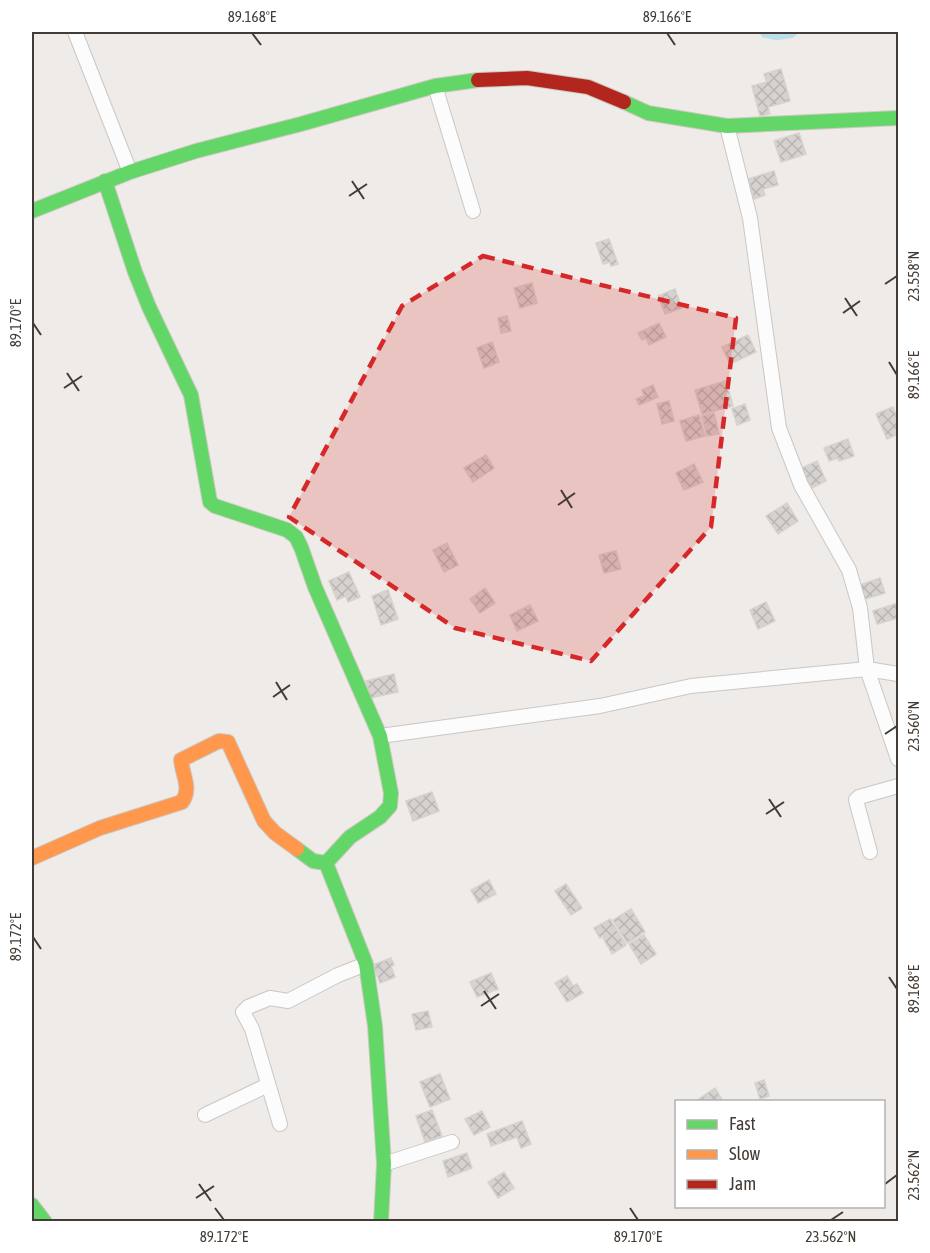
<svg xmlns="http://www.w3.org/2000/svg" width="930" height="1253" font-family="'Asap Condensed',sans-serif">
	<defs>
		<pattern id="building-cross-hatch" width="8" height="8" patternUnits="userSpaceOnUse" patternTransform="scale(1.5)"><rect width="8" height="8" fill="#d6d2cf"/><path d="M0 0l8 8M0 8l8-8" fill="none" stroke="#b9b5b2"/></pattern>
	</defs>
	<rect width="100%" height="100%" fill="#eeebe8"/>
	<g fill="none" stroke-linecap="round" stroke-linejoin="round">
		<!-- canal -->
		<polyline stroke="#badfea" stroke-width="12" points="766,32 777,34 791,32"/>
	</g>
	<!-- building -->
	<g fill="url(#building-cross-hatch)" stroke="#d6d2ce" stroke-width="1.5">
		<polygon points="781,69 790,101 768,107 770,114 760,116 752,86 767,82 764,74"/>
		<polygon points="799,133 806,154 781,162 774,141"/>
		<polygon points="774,171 778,185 763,189 765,195 754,199 748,179"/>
		<polygon points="609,239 618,264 611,266 610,262 603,264 596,243"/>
		<polygon points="532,283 537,303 520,308 514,288"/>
		<polygon points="675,289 682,308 665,314 658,296"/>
		<polygon points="507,316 511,331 501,333 498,318"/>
		<polygon points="659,323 666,337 649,345 646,338 642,340 638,333"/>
		<polygon points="748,335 756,352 730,364 722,347"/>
		<polygon points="492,342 499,362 484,368 477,348"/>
		<polygon points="726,381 733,406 702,414 695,390"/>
		<polygon points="653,385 658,397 639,405 636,399 644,396 642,390"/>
		<polygon points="669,401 674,421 662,424 657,404"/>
		<polygon points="745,404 750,420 737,425 732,409"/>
		<polygon points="893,407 898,420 898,434 887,439 876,414"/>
		<polygon points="714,413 719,434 707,436 702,416"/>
		<polygon points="699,415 705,436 686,441 680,421"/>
		<polygon points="848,439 854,456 839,461 838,458 829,461 824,448"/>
		<polygon points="486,455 494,468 473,482 464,468"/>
		<polygon points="817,461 826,481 812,488 802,468"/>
		<polygon points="694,464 703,482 684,490 676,473"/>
		<polygon points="787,503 798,521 778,534 766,516"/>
		<polygon points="447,543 458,565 444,572 433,550"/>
		<polygon points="616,551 621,569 604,573 599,555"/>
		<polygon points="349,572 360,597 348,602 346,596 337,600 329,581"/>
		<polygon points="880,578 885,593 865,599 860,585"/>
		<polygon points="485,588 495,603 480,613 470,599"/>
		<polygon points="388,590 398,619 381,625 372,596"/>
		<polygon points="766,602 775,621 758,629 750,610"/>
		<polygon points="898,603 898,618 877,624 873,611"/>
		<polygon points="530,605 538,621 517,631 510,615"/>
		<polygon points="394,674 398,692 370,698 366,681"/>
		<polygon points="432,792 439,811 413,821 406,801"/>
		<polygon points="489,880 496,894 478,903 471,890"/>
		<polygon points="566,884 582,908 571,915 555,891"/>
		<polygon points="631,909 645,932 627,943 613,920"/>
		<polygon points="610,919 626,945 612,954 602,936 600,938 594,928"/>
		<polygon points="644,935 656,954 641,964 629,944"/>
		<polygon points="391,958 394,965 391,966 395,977 380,983 373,965"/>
		<polygon points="491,973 498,989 477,997 470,982"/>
		<polygon points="567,976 573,986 577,984 583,993 567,1002 555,983"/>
		<polygon points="428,1011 432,1027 416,1030 412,1014"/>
		<polygon points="440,1074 450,1099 430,1107 420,1082"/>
		<polygon points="764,1080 769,1096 760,1099 755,1083"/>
		<polygon points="715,1088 723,1101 700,1102 699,1099"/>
		<polygon points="432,1110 442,1136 425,1142 416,1116"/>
		<polygon points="482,1111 490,1127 474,1135 465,1119"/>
		<polygon points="522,1121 531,1144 521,1148 517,1137 491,1146 487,1134"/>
		<polygon points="467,1153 472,1168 448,1177 443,1161"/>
		<polygon points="504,1172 514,1188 498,1198 488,1182"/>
	</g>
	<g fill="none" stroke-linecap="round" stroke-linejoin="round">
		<defs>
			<g id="street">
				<polyline points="75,32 130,172"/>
				<polyline points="435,86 473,211"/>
				<polyline points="727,126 750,218 779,428 801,485 849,570 860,608 867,669 898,674"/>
				<polyline points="380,736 600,706 691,686 867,669 898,759"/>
				<polyline points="870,852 856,800 859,797 898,786"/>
				<polyline points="205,1115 268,1085"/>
				<polyline points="280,1124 252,1029 243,1012 248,1007 270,998 288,1001 338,975 366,964"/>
				<polyline points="384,1164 452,1142"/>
			</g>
			<g id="fast">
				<polyline points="624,102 648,113 727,126 898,118"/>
				<polyline points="105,181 135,272 149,307 191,395 210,502 215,506 287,530 296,537 301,547 315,587 380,736 391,793 390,806 380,817 350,837 326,863"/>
				<polyline points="32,211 130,172 196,151 301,124 435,86 478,80"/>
				<polyline points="297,849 313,861 326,863 366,964 375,1026 384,1164 381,1222"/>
				<polyline points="32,1205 45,1222"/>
			</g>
			<path id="slow" d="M 32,858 L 100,828 L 182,802 C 192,789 182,774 181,760 L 219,741 L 228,742 L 264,821 L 275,833 L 297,849"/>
			<polyline id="jam" points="478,80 527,78 588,87 624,102"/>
		</defs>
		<!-- street casing -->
		<use href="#street" stroke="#cac7c4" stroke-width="16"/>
		<!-- fast casing -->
		<use href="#fast" stroke="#cec8c1" stroke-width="16"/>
		<!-- slow casing -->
		<use href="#slow" stroke="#cec8c1" stroke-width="16"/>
		<!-- jam casing -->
		<use href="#jam" stroke="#cec8c1" stroke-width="16"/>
		<!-- street -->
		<use href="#street" stroke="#fcfcfc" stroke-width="14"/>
		<!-- fast -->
		<use href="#fast" stroke="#63d668" stroke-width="14"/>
		<!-- slow -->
		<use href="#slow" stroke="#ff974d" stroke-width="14"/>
		<!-- jam -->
		<use href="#jam" stroke="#b3261e" stroke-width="14"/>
	</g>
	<!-- marked area -->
	<path fill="#d62828" fill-opacity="0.2" stroke="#d62828" stroke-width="4.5" stroke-dasharray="12 8" stroke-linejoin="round" d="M 483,256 L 736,318 L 711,527 L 591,661 L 455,628 L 289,517 L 402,306 Z"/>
	<!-- ticks -->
	<path fill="none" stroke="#433b35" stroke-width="2" d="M 252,33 L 261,45M 667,33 L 675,45M 352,181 L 364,199M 349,196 L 367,184M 885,284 L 897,276M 845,298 L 857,316M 843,313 L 860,301M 33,323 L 41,335M 889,362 L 897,375M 67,373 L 79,391M 64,388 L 82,376M 561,490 L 572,508M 558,505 L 575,493M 276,682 L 287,700M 273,697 L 290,685M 885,734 L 897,726M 769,799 L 781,817M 766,814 L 784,802M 33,937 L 41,949M 889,977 L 897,989M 484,991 L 496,1009M 481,1006 L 499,994M 199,1184 L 211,1201M 885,1184 L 897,1175M 196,1198 L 214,1186M 215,1208 L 224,1220M 630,1208 L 638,1220M 831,1220 L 843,1212"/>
	<!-- border -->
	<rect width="930" height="1253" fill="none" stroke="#ffffff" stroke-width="66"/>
	<!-- legend -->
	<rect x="675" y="1100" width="210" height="108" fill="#ffffff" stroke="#b4b1ae" stroke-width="1.5"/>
	<rect x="687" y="1120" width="30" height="9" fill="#63d668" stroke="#b4b1ae" stroke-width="1.5"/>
	<text x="729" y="1130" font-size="18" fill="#433b35">Fast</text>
	<rect x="687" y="1150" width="30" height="9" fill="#ff974d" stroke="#b4b1ae" stroke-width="1.5"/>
	<text x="729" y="1160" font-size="18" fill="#433b35">Slow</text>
	<rect x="687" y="1180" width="30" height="9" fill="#b3261e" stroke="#b4b1ae" stroke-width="1.5"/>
	<text x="729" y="1190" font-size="18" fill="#433b35">Jam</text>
	<rect x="33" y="33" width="864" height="1187" fill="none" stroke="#433b35" stroke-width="2"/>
	<g font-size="15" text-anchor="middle" fill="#433b35">
		<text x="252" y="22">89.168°E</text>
		<text x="667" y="22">89.166°E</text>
		<text transform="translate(914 276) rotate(-90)" y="5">23.558°N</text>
		<text transform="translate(16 323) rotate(-90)" y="5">89.170°E</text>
		<text transform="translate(914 375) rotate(-90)" y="5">89.166°E</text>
		<text transform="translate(914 726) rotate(-90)" y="5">23.560°N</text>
		<text transform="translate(16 937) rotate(-90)" y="5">89.172°E</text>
		<text transform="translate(914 989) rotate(-90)" y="5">89.168°E</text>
		<text transform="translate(914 1175) rotate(-90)" y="5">23.562°N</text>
		<text x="224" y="1242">89.172°E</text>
		<text x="638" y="1242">89.170°E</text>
		<text x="831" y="1242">23.562°N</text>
	</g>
</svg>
